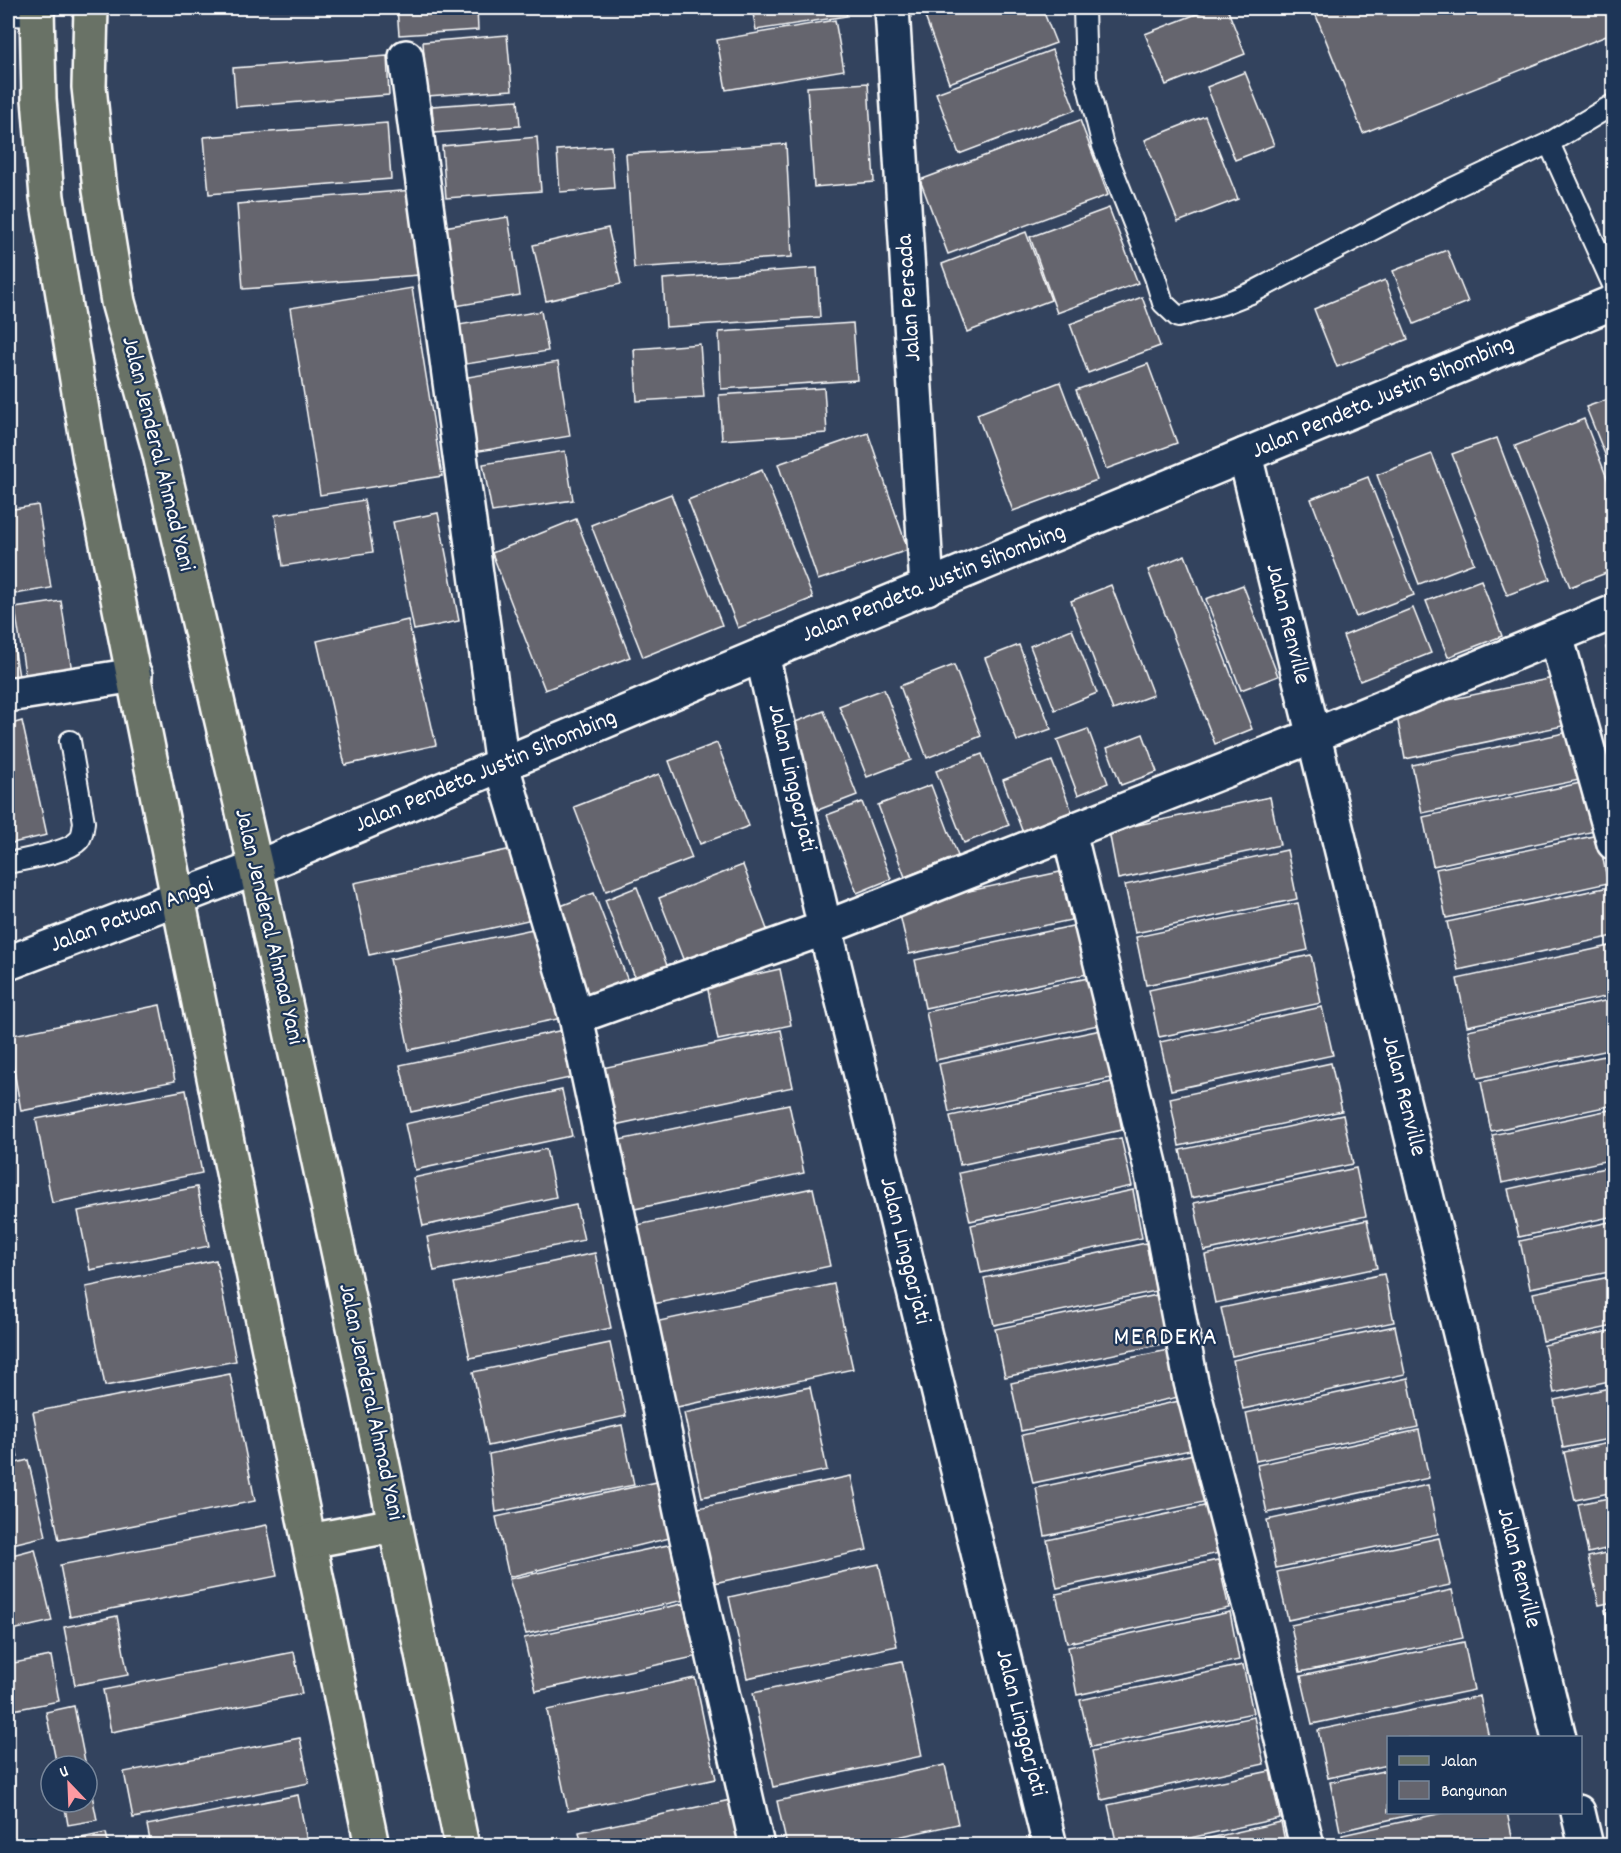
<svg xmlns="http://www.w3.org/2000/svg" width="1621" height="1853" font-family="Dekko,sans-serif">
	<rect width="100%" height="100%" fill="#33435e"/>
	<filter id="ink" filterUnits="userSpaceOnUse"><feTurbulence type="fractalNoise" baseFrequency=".0167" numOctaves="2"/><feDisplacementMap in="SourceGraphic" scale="12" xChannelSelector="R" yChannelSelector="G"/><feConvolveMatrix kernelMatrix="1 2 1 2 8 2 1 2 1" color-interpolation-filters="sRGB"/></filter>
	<g filter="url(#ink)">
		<!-- building -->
		<g fill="#65656e" stroke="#fff" stroke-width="1.5">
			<polygon points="397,8 477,8 478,30 399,35"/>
			<polygon points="752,8 845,8 847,16 756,30"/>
			<polygon points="933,8 1042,8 1056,43 949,83 923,11"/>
			<polygon points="1212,8 1227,8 1245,54 1166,85 1145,34"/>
			<polygon points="1313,8 1614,8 1614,33 1363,133"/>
			<polygon points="835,20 844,70 726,90 717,40"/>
			<polygon points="507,35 512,90 427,96 423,42"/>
			<polygon points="1052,50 1075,110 959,154 936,93"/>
			<polygon points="387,56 389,95 236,107 233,68"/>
			<polygon points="1245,72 1274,145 1235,160 1207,87"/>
			<polygon points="868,83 874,182 814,187 807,87"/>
			<polygon points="518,100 520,126 434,133 432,106"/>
			<polygon points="1205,116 1238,199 1178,222 1145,140"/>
			<polygon points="1080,120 1108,195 948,254 920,180"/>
			<polygon points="387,123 391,179 209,194 204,137"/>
			<polygon points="537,137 541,191 446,198 442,146"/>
			<polygon points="786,144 792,257 634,268 626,154"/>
			<polygon points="611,146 614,188 560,192 557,150"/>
			<polygon points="413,190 419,275 243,289 237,204"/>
			<polygon points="1109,208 1138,283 1057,313 1030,237"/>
			<polygon points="508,217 520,295 450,307 437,228"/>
			<polygon points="608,228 621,284 546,301 533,245"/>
			<polygon points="1026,232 1051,300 967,332 942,264"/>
			<polygon points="1447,250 1468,302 1414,324 1393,271"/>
			<polygon points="817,268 820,317 666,327 663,279"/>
			<polygon points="1385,280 1408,339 1337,367 1314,309"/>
			<polygon points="412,288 442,476 320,495 290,308"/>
			<polygon points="1142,297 1160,346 1088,373 1070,324"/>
			<polygon points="541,311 548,351 460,365 453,326"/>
			<polygon points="853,323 857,380 721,389 719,332"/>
			<polygon points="700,344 704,397 637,401 634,349"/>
			<polygon points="558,362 570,436 474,452 462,378"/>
			<polygon points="1148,364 1177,443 1106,469 1076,390"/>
			<polygon points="1060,382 1097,480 1013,511 977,414"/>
			<polygon points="824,388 827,433 722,440 719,395"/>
			<polygon points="1614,397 1614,477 1586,407"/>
			<polygon points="1584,419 1614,496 1614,570 1570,587 1515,446"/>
			<polygon points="868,433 908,550 818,580 778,464"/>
			<polygon points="1497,438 1550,579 1507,595 1452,454"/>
			<polygon points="565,451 573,500 492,512 483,464"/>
			<polygon points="1432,454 1474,563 1419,584 1377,475"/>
			<polygon points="762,470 813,598 738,628 688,500"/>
			<polygon points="1368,477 1414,595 1356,617 1311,499"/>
			<polygon points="671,494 722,625 643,657 591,525"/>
			<polygon points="364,500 373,552 283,566 275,515"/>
			<polygon points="38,505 51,588 8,595 8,510"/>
			<polygon points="438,513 459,621 414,630 393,522"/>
			<polygon points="576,519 630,657 545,690 492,553"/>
			<polygon points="1185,555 1252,729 1215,744 1148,570"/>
			<polygon points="1481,580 1502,636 1448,657 1426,601"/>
			<polygon points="1111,585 1153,695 1113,710 1071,601"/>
			<polygon points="1243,585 1278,676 1241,690 1206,599"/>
			<polygon points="61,601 72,672 26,680 15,608"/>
			<polygon points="8,608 19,677 8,679"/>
			<polygon points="1413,608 1431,653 1360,681 1343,636"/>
			<polygon points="408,620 436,745 345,765 317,641"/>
			<polygon points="1072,629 1097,693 1055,710 1030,646"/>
			<polygon points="1019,645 1051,729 1017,741 985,658"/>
			<polygon points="1614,645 1614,683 1606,647"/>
			<polygon points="954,665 981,736 927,758 900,686"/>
			<polygon points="1558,677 1567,725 1405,759 1396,711"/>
			<polygon points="884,689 911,760 867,777 839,706"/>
			<polygon points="824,711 857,795 818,810 785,726"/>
			<polygon points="22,721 47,835 8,844 8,725"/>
			<polygon points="1088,729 1108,783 1078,795 1057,740"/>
			<polygon points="1574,731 1584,779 1422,813 1412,765"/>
			<polygon points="1143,734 1157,772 1121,785 1107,748"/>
			<polygon points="717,743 749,826 700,844 669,761"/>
			<polygon points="982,754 1009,825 964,843 936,771"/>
			<polygon points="1052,761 1073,814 1023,833 1003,780"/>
			<polygon points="659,774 692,858 606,891 574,807"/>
			<polygon points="1585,782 1595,831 1433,866 1423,817"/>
			<polygon points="931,785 958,856 905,877 878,805"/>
			<polygon points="1270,797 1280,845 1118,879 1109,831"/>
			<polygon points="862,802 891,879 857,893 827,815"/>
			<polygon points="1598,835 1608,883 1446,918 1436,869"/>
			<polygon points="512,849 528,920 369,955 354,883"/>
			<polygon points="1287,850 1297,899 1135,933 1125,885"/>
			<polygon points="743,865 768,932 685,964 659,898"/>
			<polygon points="1060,872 1071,920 909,954 898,906"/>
			<polygon points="637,887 668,968 636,980 605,900"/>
			<polygon points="1609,887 1614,908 1614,936 1458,970 1447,922"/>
			<polygon points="594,893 633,994 592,1010 553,909"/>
			<polygon points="1298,903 1308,950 1146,985 1136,937"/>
			<polygon points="1077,925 1087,974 925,1008 915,960"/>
			<polygon points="547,926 567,1017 409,1050 390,959"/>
			<polygon points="1614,945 1614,995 1467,1026 1457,979"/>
			<polygon points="1311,955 1321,1003 1159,1037 1149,990"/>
			<polygon points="780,969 791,1025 718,1040 707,985"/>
			<polygon points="1088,978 1098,1025 936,1060 926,1012"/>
			<polygon points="1614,999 1614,1049 1478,1078 1468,1030"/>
			<polygon points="160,1005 175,1081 21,1111 8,1036"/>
			<polygon points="1322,1007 1333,1055 1171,1090 1160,1042"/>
			<polygon points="568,1029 579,1076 411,1112 400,1065"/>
			<polygon points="781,1030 793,1087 605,1127 593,1070"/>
			<polygon points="1101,1030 1111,1078 949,1112 939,1064"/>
			<polygon points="1614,1054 1614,1105 1491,1131 1481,1082"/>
			<polygon points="1331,1063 1342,1111 1179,1146 1170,1098"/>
			<polygon points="1112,1082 1122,1130 960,1165 950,1116"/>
			<polygon points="186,1090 202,1173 52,1203 36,1119"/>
			<polygon points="562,1090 572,1136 415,1170 405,1124"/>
			<polygon points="789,1104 804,1173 630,1210 615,1141"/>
			<polygon points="1614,1109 1614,1159 1502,1183 1492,1135"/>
			<polygon points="1343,1115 1353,1164 1191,1198 1180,1150"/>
			<polygon points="1121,1138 1132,1186 970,1221 959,1173"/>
			<polygon points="546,1149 556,1197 423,1226 413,1178"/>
			<polygon points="1614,1166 1614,1216 1519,1237 1508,1189"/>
			<polygon points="1356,1168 1366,1216 1204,1251 1194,1203"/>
			<polygon points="197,1187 209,1246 90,1270 78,1211"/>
			<polygon points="813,1188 830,1266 644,1306 628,1227"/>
			<polygon points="1133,1190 1142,1238 981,1273 971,1225"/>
			<polygon points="576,1205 584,1240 434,1271 427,1237"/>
			<polygon points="1367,1220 1377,1268 1215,1303 1205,1255"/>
			<polygon points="1614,1221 1614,1271 1530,1288 1520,1241"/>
			<polygon points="1146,1243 1156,1291 994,1325 984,1278"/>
			<polygon points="595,1253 611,1328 470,1358 454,1283"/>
			<polygon points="216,1260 236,1361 105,1386 86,1287"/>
			<polygon points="1384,1274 1394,1322 1232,1356 1221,1308"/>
			<polygon points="1614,1276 1614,1326 1543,1341 1533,1293"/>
			<polygon points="834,1284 853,1369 668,1409 650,1323"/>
			<polygon points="1157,1295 1167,1343 1005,1377 995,1329"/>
			<polygon points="1395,1326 1405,1374 1243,1409 1233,1360"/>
			<polygon points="1614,1330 1614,1380 1554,1393 1544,1345"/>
			<polygon points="610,1343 626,1416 488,1446 473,1372"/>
			<polygon points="1173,1349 1183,1396 1021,1431 1011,1383"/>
			<polygon points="230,1374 255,1501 59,1540 33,1412"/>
			<polygon points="1408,1378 1418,1427 1256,1461 1246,1413"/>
			<polygon points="810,1387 827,1470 702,1497 684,1413"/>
			<polygon points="1614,1387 1614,1438 1563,1448 1554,1400"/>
			<polygon points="1184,1400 1195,1449 1033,1483 1022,1435"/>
			<polygon points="8,1414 18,1457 8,1460"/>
			<polygon points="622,1425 634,1485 496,1512 489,1454"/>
			<polygon points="1419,1430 1429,1478 1267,1513 1257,1465"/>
			<polygon points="1614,1442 1614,1492 1575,1500 1564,1452"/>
			<polygon points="1198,1453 1208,1501 1045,1536 1036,1488"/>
			<polygon points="28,1460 46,1536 8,1545 8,1465"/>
			<polygon points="851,1476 867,1550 714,1583 698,1508"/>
			<polygon points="666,1480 678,1536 509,1577 496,1517"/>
			<polygon points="1428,1485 1438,1534 1276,1568 1267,1520"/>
			<polygon points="1614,1497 1614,1547 1588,1553 1578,1504"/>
			<polygon points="1209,1505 1219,1553 1057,1588 1047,1540"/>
			<polygon points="267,1525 277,1576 70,1617 60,1565"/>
			<polygon points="1439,1538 1450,1585 1288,1620 1277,1572"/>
			<polygon points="682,1542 694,1598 526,1634 509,1579"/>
			<polygon points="35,1549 52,1621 8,1631 8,1556"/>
			<polygon points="1614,1551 1614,1602 1599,1605 1588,1557"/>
			<polygon points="1218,1560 1229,1608 1067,1643 1056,1594"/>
			<polygon points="879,1564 897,1646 747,1678 729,1597"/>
			<polygon points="1452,1590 1463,1638 1300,1672 1291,1625"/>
			<polygon points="696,1601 708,1654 536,1691 524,1638"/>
			<polygon points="1614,1609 1614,1651 1605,1610"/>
			<polygon points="1230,1612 1239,1660 1077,1695 1068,1647"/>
			<polygon points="117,1616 128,1675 75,1685 64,1627"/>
			<polygon points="1464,1642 1474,1690 1312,1724 1301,1676"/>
			<polygon points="294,1652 302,1694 111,1732 103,1690"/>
			<polygon points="51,1656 59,1701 8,1711 8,1664"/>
			<polygon points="902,1661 922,1756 773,1787 753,1693"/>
			<polygon points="1243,1665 1253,1713 1091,1747 1080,1700"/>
			<polygon points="695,1678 716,1779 568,1811 547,1710"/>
			<polygon points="1480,1696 1489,1738 1388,1738 1388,1765 1328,1778 1318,1730"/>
			<polygon points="74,1706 86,1766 57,1766 46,1712"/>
			<polygon points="1254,1717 1264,1764 1102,1800 1092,1751"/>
			<polygon points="300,1738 309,1783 133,1818 124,1772"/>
			<polygon points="945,1765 958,1824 856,1846 787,1846 777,1801"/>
			<polygon points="87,1770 97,1820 68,1825 64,1802 87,1802"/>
			<polygon points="1388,1770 1388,1812 1423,1812 1340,1831 1330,1782"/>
			<polygon points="1270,1771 1280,1818 1154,1846 1117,1846 1108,1805"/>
			<polygon points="298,1795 308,1846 151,1846 147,1825"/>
			<polygon points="740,1798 750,1846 582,1846 579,1832"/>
			<polygon points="1447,1812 1507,1812 1514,1846 1344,1846 1342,1835"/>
			<polygon points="1281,1822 1286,1846 1174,1846"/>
			<polygon points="106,1833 109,1846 43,1846"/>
		</g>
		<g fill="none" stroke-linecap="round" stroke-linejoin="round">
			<defs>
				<g id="service">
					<polyline points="1084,8 1086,78 1103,146 1155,277 1163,303 1178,317 1223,304 1251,293 1451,189 1549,143 1614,287"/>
					<polyline points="8,15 38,16"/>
					<polyline points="1549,143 1614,104"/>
					<path d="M 8,863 C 25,859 68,853 79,840 C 83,835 83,828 84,822 L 70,741"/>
				</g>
				<g id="minor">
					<polyline points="892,8 927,588"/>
					<polyline points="406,57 502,766 576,1017 683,1521 757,1846"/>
					<polyline points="1245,455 1559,1738"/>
					<polyline points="1556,636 1614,843"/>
					<polyline points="762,655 825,928 1050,1846"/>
					<polyline points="8,695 135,675"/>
					<polyline points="1069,832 1150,1164 1191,1382 1257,1634 1307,1846"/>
					<polyline points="576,1017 825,928 1315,735 1614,612"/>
					<polyline points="1578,1812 1586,1846"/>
				</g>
				<polyline id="tertiary" points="8,963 256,868 762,655 1614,302"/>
				<g id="primary">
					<polyline points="37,8 39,99 47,197 90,459 256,1287 372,1846"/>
					<polyline points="91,8 89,87 100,190 118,302 159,450 256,868 342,1269 462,1846"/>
					<polyline points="309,1541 395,1525"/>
				</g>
			</defs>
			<!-- service casing -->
			<use href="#service" stroke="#fff" stroke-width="24"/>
			<!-- minor casing -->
			<use href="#minor" stroke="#fff" stroke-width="38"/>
			<!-- tertiary casing -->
			<use href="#tertiary" stroke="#fff" stroke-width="38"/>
			<!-- primary casing -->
			<use href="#primary" stroke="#fff" stroke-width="38"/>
			<!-- service -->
			<use href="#service" stroke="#1d3557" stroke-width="20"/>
			<!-- minor -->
			<use href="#minor" stroke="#1d3557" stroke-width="33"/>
			<!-- tertiary -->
			<use href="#tertiary" stroke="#1d3557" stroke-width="33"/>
			<!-- primary -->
			<use href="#primary" stroke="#697266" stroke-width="33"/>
		</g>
	</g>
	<g text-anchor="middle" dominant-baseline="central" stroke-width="4.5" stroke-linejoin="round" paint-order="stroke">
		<!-- street labels -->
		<g font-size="24" fill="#fff" stroke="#1d3557">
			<text transform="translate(910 298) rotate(-94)">Jalan Persada</text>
			<text transform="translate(1383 398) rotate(-23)">Jalan Pendeta Justin Sihombing</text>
			<text transform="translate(157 454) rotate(76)">Jalan Jenderal Ahmad Yani</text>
			<text transform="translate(934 584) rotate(-22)">Jalan Pendeta Justin Sihombing</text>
			<text transform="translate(1287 624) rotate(76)">Jalan Renville</text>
			<text transform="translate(486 772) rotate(-23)">Jalan Pendeta Justin Sihombing</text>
			<text transform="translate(791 778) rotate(77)">Jalan Linggarjati</text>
			<text transform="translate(132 916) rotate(-21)">Jalan Patuan Anggi</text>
			<text transform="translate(268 927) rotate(77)">Jalan Jenderal Ahmad Yani</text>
			<text transform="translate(1403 1096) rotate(76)">Jalan Renville</text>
			<text transform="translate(904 1251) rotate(76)">Jalan Linggarjati</text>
			<text transform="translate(370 1402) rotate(78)">Jalan Jenderal Ahmad Yani</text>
			<text transform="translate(1518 1568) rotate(76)">Jalan Renville</text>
			<text transform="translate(1020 1723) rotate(76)">Jalan Linggarjati</text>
		</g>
		<!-- quarter labels -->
		<g font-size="27" letter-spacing="1.5" fill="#fff" stroke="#1d3557">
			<text x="1166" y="1338">MERDEKA</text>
		</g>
	</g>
	<!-- margin -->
	<rect width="1621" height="1853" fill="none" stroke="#1d3557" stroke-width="30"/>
	<rect x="15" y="15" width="1591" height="1823" fill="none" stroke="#fff" stroke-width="2" filter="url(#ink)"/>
	<!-- legend -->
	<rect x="1387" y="1736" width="195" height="78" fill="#1d3557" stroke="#77869a" stroke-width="1.5"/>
	<rect x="1399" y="1756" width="30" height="9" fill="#697266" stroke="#77869a" stroke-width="1.5"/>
	<text x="1441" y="1766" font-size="18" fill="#ffffff">Jalan</text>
	<rect x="1399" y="1781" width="30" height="18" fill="#65656e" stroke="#77869a" stroke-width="1.5"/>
	<text x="1441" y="1796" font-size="18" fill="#ffffff">Bangunan</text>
	<!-- north arrow -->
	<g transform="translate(69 1784) rotate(337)"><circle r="28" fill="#1d3557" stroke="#77869a" stroke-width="1.5"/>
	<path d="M0-4.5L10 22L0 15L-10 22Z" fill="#ff9aa2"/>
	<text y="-9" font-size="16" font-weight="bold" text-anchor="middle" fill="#ffffff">U</text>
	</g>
</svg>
